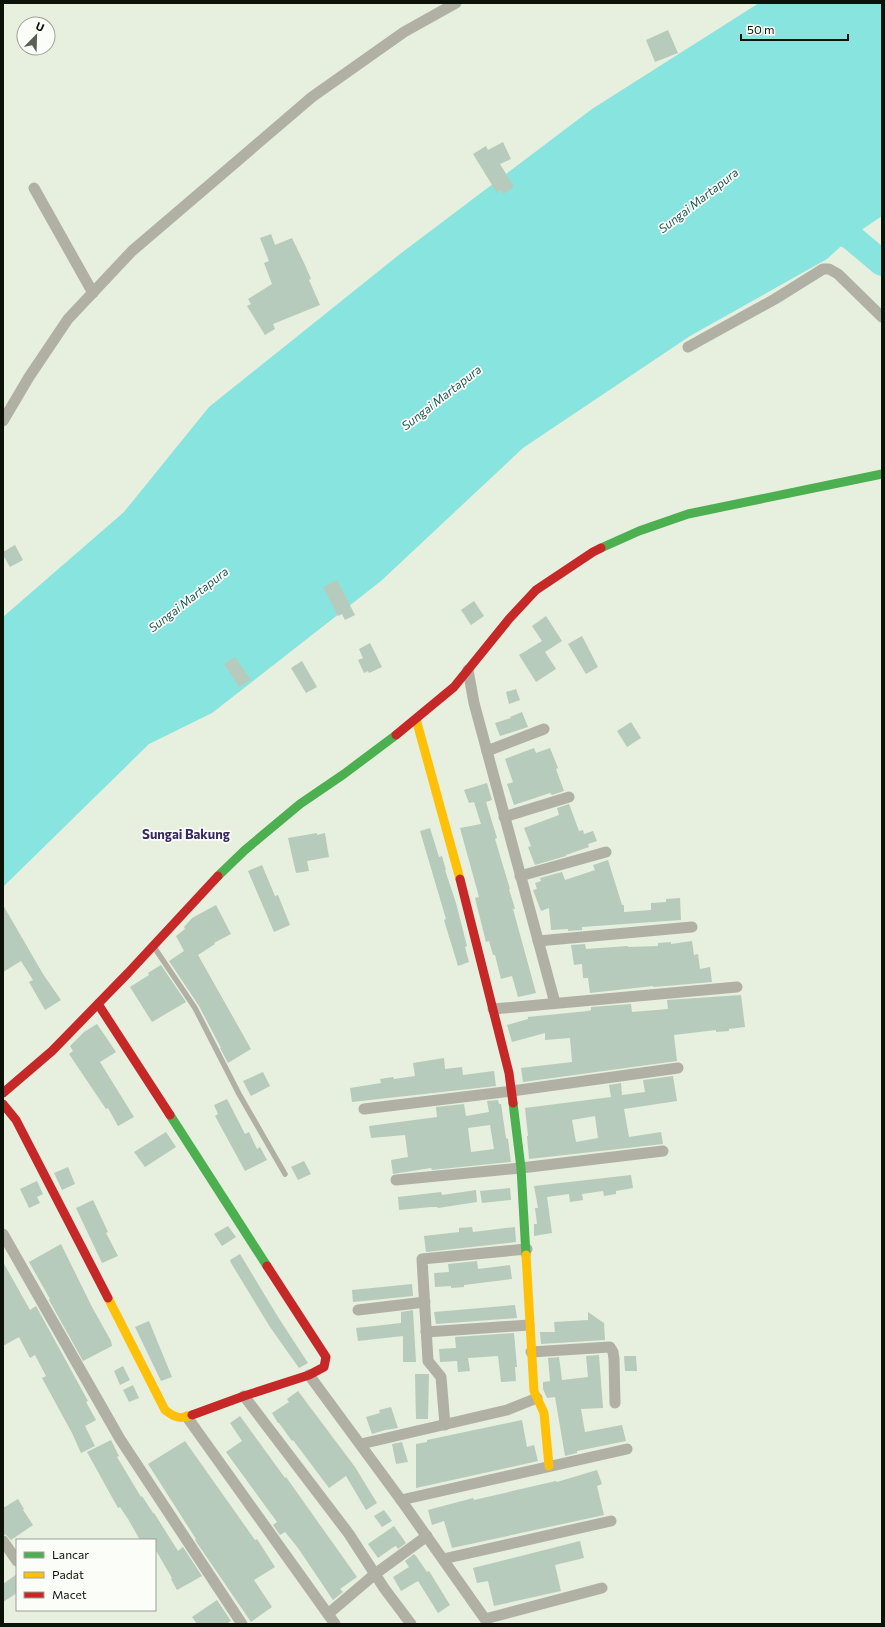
<svg xmlns="http://www.w3.org/2000/svg" width="885" height="1627" font-family="Commissioner,sans-serif">
	<rect width="100%" height="100%" fill="#e7efdf"/>
	<!-- water -->
	<polygon fill="#88e4de" points="759,3 882,3 882,216 851,237 827,259 690,336 523,448 381,581 212,713 149,744 3,887 3,617 124,512 209,407 400,254 592,109"/>
	<g fill="none" stroke-linecap="round" stroke-linejoin="round">
		<!-- river -->
		<polyline stroke="#88e4de" stroke-width="26" points="819,220 851,237 882,263"/>
	</g>
	<!-- building -->
	<g fill="#b6cbbb" fill-rule="evenodd">
		<polygon points="668,30 678,53 655,62 646,40"/>
		<polygon points="503,142 511,159 500,164 514,187 503,194 501,190 497,193 473,154 486,146 488,150"/>
		<polygon points="271,234 275,245 292,238 305,265 311,279 309,280 320,305 273,324 275,329 265,335 247,306 251,304 248,299 272,284 264,263 269,261 260,238"/>
		<polygon points="15,545 23,560 10,567 3,555 3,552"/>
		<polygon points="337,580 355,615 345,620 342,614 338,616 323,587"/>
		<polygon points="474,601 484,616 471,625 461,610"/>
		<polygon points="546,616 562,641 545,652 556,669 536,682 519,655 542,641 532,626"/>
		<polygon points="582,636 598,667 586,674 568,644"/>
		<polygon points="370,643 382,667 369,673 368,671 364,673 358,660 363,658 359,649"/>
		<polygon points="235,657 251,680 239,687 224,664"/>
		<polygon points="302,661 317,687 306,693 291,668"/>
		<polygon points="516,689 520,700 509,704 506,692"/>
		<polygon points="522,712 528,727 500,736 495,723 511,718 510,717"/>
		<polygon points="631,722 641,738 627,747 617,731"/>
		<polygon points="534,748 536,753 550,748 558,768 556,769 564,791 552,795 550,793 514,805 507,784 513,782 505,759"/>
		<polygon points="487,783 492,800 486,802 497,838 495,839 510,889 509,889 515,909 513,909 536,993 518,997 512,976 501,979 495,955 493,955 489,941 486,942 475,898 479,897 460,828 481,824 474,802 469,803 464,790"/>
		<polygon points="569,804 579,831 583,830 584,834 593,831 597,841 588,844 589,847 566,855 566,856 535,865 528,847 531,846 524,828 559,815 557,808"/>
		<polygon points="430,828 439,857 442,856 446,870 445,870 456,903 467,946 465,947 469,962 458,966 444,920 446,919 420,831"/>
		<polygon points="317,833 317,835 325,833 329,857 307,861 309,871 296,873 288,838"/>
		<polygon points="608,860 622,905 624,905 624,912 651,910 651,903 666,902 666,899 680,898 681,920 582,927 582,930 568,931 568,929 551,930 549,908 541,911 533,890 537,889 535,883 541,881 540,878 562,872 565,880 595,870 593,865"/>
		<polygon points="262,865 275,896 278,895 290,925 274,932 248,871"/>
		<polygon points="3,905 43,974 61,1000 45,1010 29,982 33,980 21,961 3,972"/>
		<polygon points="216,905 231,934 214,943 215,944 198,955 251,1049 228,1063 220,1048 221,1048 199,1006 169,961 184,951 176,936 185,929 184,927 192,918"/>
		<polygon points="692,941 694,955 698,954 700,969 710,967 712,982 666,986 653,987 653,986 590,993 588,978 583,978 582,964 574,965 571,945 585,944 586,949 628,946 628,947 658,946 658,943 671,942 671,944"/>
		<polygon points="161,965 186,1002 152,1022 130,987 149,975 148,973"/>
		<polygon points="741,995 745,1027 729,1029 729,1031 716,1032 716,1030 674,1035 677,1061 523,1082 521,1068 572,1062 570,1038 545,1040 545,1033 512,1042 507,1025 528,1019 528,1017 588,1011 591,1010 591,1007 631,1004 632,1012 668,1009 667,1000"/>
		<polygon points="97,1024 116,1052 100,1062 134,1117 118,1126 108,1108 106,1109 69,1054 73,1051 70,1046 84,1032"/>
		<polygon points="444,1058 445,1069 462,1067 463,1075 494,1071 496,1086 352,1102 350,1088 381,1083 380,1079 393,1077 394,1079 415,1076 413,1063"/>
		<polygon points="263,1072 270,1086 251,1096 243,1081"/>
		<path d="M 673,1076 L 677,1101 L 624,1109 L 629,1137 L 661,1132 L 663,1144 L 529,1159 L 527,1136 L 528,1136 L 525,1108 L 611,1097 L 609,1085 L 621,1083 L 622,1095 L 645,1092 L 643,1080 ZM 595,1116 L 598,1138 L 576,1142 L 572,1120 Z"/>
		<polygon points="227,1099 245,1134 249,1132 257,1149 260,1147 267,1160 245,1171 215,1116 218,1114 214,1105"/>
		<path d="M 498,1100 L 499,1104 L 501,1104 L 506,1138 L 508,1139 L 511,1162 L 432,1170 L 431,1168 L 393,1174 L 391,1160 L 408,1157 L 405,1135 L 371,1138 L 369,1126 L 437,1117 L 436,1107 L 464,1104 L 466,1116 L 489,1112 L 487,1101 ZM 490,1125 L 494,1149 L 471,1152 L 468,1128 Z"/>
		<polygon points="166,1132 176,1147 145,1167 134,1152"/>
		<polygon points="304,1161 311,1174 298,1180 291,1167"/>
		<polygon points="68,1167 75,1184 62,1190 54,1173"/>
		<polygon points="631,1175 633,1188 616,1191 616,1194 604,1196 603,1191 582,1194 583,1200 570,1202 569,1194 547,1197 552,1233 534,1236 534,1224 537,1224 535,1208 538,1208 534,1186"/>
		<polygon points="37,1181 43,1194 37,1197 40,1203 29,1208 20,1189"/>
		<polygon points="510,1188 511,1200 482,1203 480,1191"/>
		<polygon points="476,1190 477,1202 438,1208 437,1207 431,1207 399,1210 398,1197 441,1192 442,1195"/>
		<polygon points="93,1200 108,1232 106,1233 118,1256 102,1263 76,1208"/>
		<polygon points="228,1226 236,1237 222,1246 214,1234"/>
		<polygon points="472,1227 473,1232 515,1227 516,1242 426,1252 424,1236 459,1232 459,1228"/>
		<polygon points="61,1244 92,1307 111,1341 112,1346 83,1361 49,1300 50,1299 29,1262"/>
		<polygon points="240,1254 278,1317 308,1363 299,1368 270,1327 231,1263 230,1260"/>
		<polygon points="477,1261 478,1269 510,1265 512,1279 464,1285 464,1287 451,1288 451,1286 435,1287 434,1273 449,1272 448,1264"/>
		<polygon points="3,1262 30,1310 36,1306 88,1401 86,1402 96,1420 85,1426 95,1446 81,1453 72,1433 42,1378 46,1376 35,1355 30,1358 19,1337 3,1346"/>
		<polygon points="412,1284 413,1296 353,1302 352,1290"/>
		<polygon points="515,1305 517,1318 436,1324 434,1312"/>
		<polygon points="413,1310 416,1362 403,1362 403,1336 358,1341 356,1328 401,1323 401,1312"/>
		<polygon points="588,1312 604,1323 605,1340 541,1344 540,1332 555,1332 554,1322 588,1320"/>
		<polygon points="149,1321 172,1377 161,1381 135,1327"/>
		<polygon points="514,1333 517,1367 515,1367 516,1381 501,1382 498,1356 468,1358 470,1371 458,1372 457,1361 440,1362 439,1349 456,1348 455,1337"/>
		<polygon points="599,1355 603,1408 581,1409 585,1432 622,1425 626,1441 577,1451 577,1453 565,1456 555,1397 547,1398 543,1389 543,1382 550,1381 548,1358 559,1357 562,1380 588,1377 586,1356"/>
		<polygon points="624,1356 636,1356 637,1371 625,1371"/>
		<polygon points="123,1366 130,1380 120,1385 114,1371"/>
		<polygon points="415,1374 429,1374 428,1419 416,1419"/>
		<polygon points="133,1385 139,1398 129,1402 123,1390"/>
		<polygon points="298,1391 355,1467 377,1503 366,1510 346,1476 329,1488 293,1440 292,1441 279,1423 278,1423 272,1413 289,1402 287,1399"/>
		<polygon points="391,1407 398,1428 385,1430 372,1434 366,1417 380,1413 379,1410"/>
		<polygon points="240,1416 285,1478 286,1477 357,1577 340,1589 343,1592 333,1600 298,1548 285,1532 280,1535 273,1525 277,1522 226,1452 242,1441 230,1423"/>
		<polygon points="522,1420 527,1447 534,1445 538,1461 416,1488 416,1444 427,1442 427,1440"/>
		<polygon points="111,1440 119,1456 117,1457 141,1497 142,1496 153,1513 154,1513 178,1551 183,1547 202,1576 177,1590 171,1579 172,1578 155,1549 155,1540 140,1540 128,1519 120,1507 118,1508 108,1490 87,1452"/>
		<polygon points="185,1441 255,1540 257,1539 275,1567 254,1580 272,1607 251,1622 195,1540 196,1539 148,1464"/>
		<polygon points="402,1442 408,1462 396,1464 392,1444"/>
		<polygon points="597,1470 602,1484 597,1486 604,1515 452,1548 444,1521 432,1525 428,1510 473,1498 474,1500 556,1481 557,1482"/>
		<polygon points="18,1499 24,1509 23,1510 33,1525 11,1540 6,1535 3,1534 3,1508"/>
		<polygon points="384,1510 392,1521 382,1527 374,1516"/>
		<polygon points="394,1526 406,1543 398,1549 396,1546 392,1548 378,1558 368,1544"/>
		<polygon points="580,1541 584,1558 555,1565 561,1591 494,1606 488,1581 477,1583 473,1568"/>
		<polygon points="414,1554 416,1556 427,1572 429,1571 450,1605 438,1613 418,1581 401,1591 393,1577 409,1567 405,1561"/>
		<polygon points="17,1574 17,1593 3,1602 3,1584"/>
		<polygon points="217,1600 231,1621 226,1624 197,1624 192,1617"/>
	</g>
	<g fill="none" stroke-linecap="round" stroke-linejoin="round">
		<!-- lane -->
		<polyline stroke="#b1b0a4" stroke-width="5.5" points="154,947 195,1008 239,1094 285,1174"/>
		<!-- street -->
		<g stroke="#b1b0a4" stroke-width="11">
			<polyline points="34,188 93,293"/>
			<polyline points="688,347 775,299 823,269 829,269 838,274 882,317"/>
			<polyline points="3,421 29,377 68,319 132,251 312,97 404,32 456,3"/>
			<polyline points="468,670 474,703 555,1003"/>
			<polyline points="487,751 544,729"/>
			<polyline points="504,817 569,797"/>
			<polyline points="520,876 606,852"/>
			<polyline points="538,941 692,927"/>
			<polyline points="493,1009 737,987"/>
			<polyline points="364,1109 512,1091 678,1068"/>
			<polyline points="396,1180 521,1168 663,1151"/>
			<polyline points="3,1234 120,1439 242,1624"/>
			<polyline points="358,1310 425,1302"/>
			<polyline points="426,1332 529,1325"/>
			<polyline points="531,1352 610,1347 613,1352 614,1359 615,1403"/>
			<polyline points="309,1375 401,1500 485,1619 602,1588"/>
			<polyline points="244,1396 349,1534 384,1588 411,1624"/>
			<polyline points="187,1417 335,1624"/>
			<polyline points="445,1425 441,1377 428,1361 422,1259 527,1249"/>
			<polyline points="361,1444 507,1410 537,1398"/>
			<polyline points="401,1500 627,1449"/>
			<polyline points="3,1541 17,1561"/>
			<polyline points="443,1559 611,1521"/>
			<polyline points="328,1614 375,1574 427,1536"/>
		</g>
		<!-- fast -->
		<g stroke="#4caf50" stroke-width="9">
			<polyline points="601,548 639,531 688,514 882,474"/>
			<polyline points="218,876 245,850 300,804 344,774 396,735"/>
			<polyline points="513,1103 521,1168 526,1255"/>
			<polyline points="170,1115 267,1266"/>
		</g>
		<!-- slow -->
		<g stroke="#ffc107" stroke-width="9">
			<polyline points="416,719 460,879"/>
			<polyline points="526,1255 534,1391 544,1413 549,1466"/>
			<path d="M 108,1298 L 165,1410 C 174,1417 180,1420 192,1415"/>
		</g>
		<!-- jam -->
		<g stroke="#c62828" stroke-width="9">
			<polyline points="396,735 454,687 509,619 536,590 593,552 601,548"/>
			<polyline points="460,879 509,1073 513,1103"/>
			<polyline points="98,1004 170,1115"/>
			<polyline points="3,1093 52,1051 128,973 218,876"/>
			<polyline points="3,1104 16,1120 108,1298"/>
			<polyline points="192,1415 244,1396 309,1375 324,1367 326,1357 267,1266"/>
		</g>
	</g>
	<g text-anchor="middle" dominant-baseline="central" stroke-width="3.5" stroke-linejoin="round" paint-order="stroke">
		<!-- water labels -->
		<g font-size="12" font-style="italic" fill="#1c5353" stroke="#fbfef8">
			<text transform="translate(698 200) rotate(-38)">Sungai Martapura</text>
			<text transform="translate(441 397) rotate(-38)">Sungai Martapura</text>
			<text transform="translate(188 599) rotate(-38)">Sungai Martapura</text>
		</g>
		<!-- quarter labels -->
		<g font-size="13" font-weight="bold" fill="#392862" stroke="#fbfef8">
			<text x="186" y="834">Sungai Bakung</text>
		</g>
	</g>
	<!-- border -->
	<rect width="885" height="1627" fill="none" stroke="#0d1208" stroke-width="8"/>
	<!-- legend -->
	<rect x="16" y="1539" width="140" height="72" fill="#fbfef8" stroke="#9ca098"/>
	<rect x="24" y="1552" width="20" height="6" fill="#4caf50" stroke="#9ca098"/>
	<text x="52" y="1559" font-size="12" fill="#0d1208">Lancar</text>
	<rect x="24" y="1572" width="20" height="6" fill="#ffc107" stroke="#9ca098"/>
	<text x="52" y="1579" font-size="12" fill="#0d1208">Padat</text>
	<rect x="24" y="1592" width="20" height="6" fill="#c62828" stroke="#9ca098"/>
	<text x="52" y="1599" font-size="12" fill="#0d1208">Macet</text>
	<!-- north arrow -->
	<g transform="translate(36 36) rotate(23)"><circle r="19" fill="#fbfef8" stroke="#9ca098"/>
	<path d="M0-3L7 15L0 10L-7 15Z" fill="#595f53"/>
	<text y="-6" font-size="11" font-weight="bold" text-anchor="middle" fill="#0d1208">U</text>
	</g>
	<!-- scale -->
	<path d="M741 34v6h107v-6" fill="none" stroke="#0d1208" stroke-width="2"/>
	<text x="747" y="34" font-size="12" fill="#0d1208" stroke="#fbfef8" stroke-width="3" paint-order="stroke">50 m</text>
</svg>
